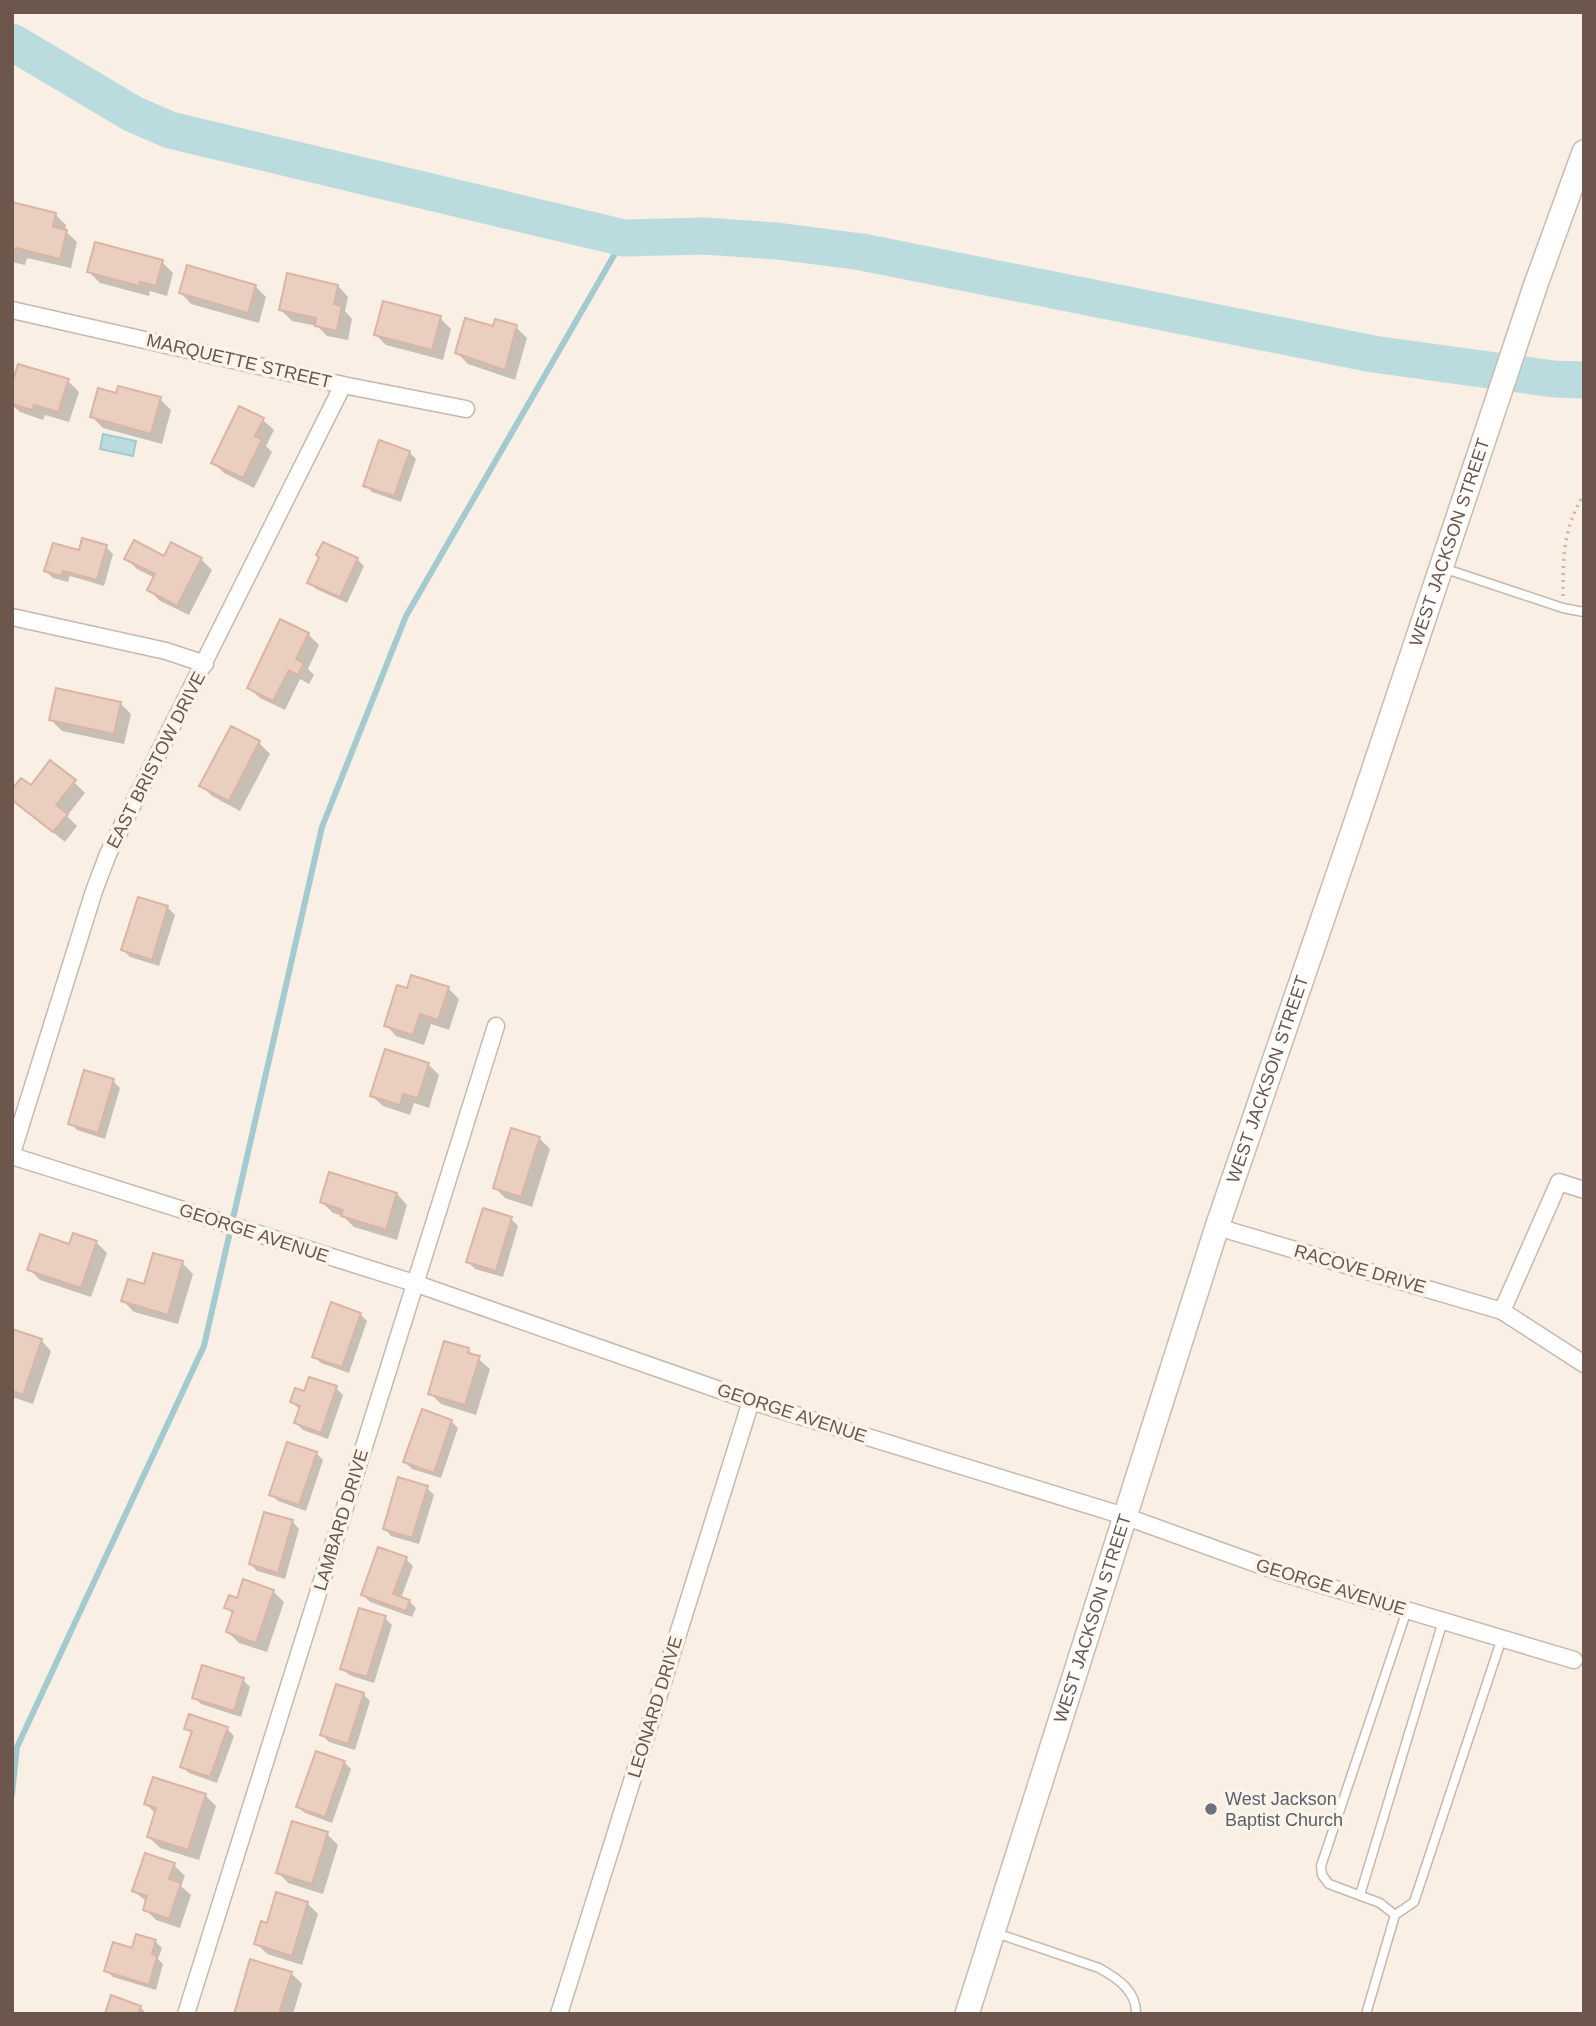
<svg xmlns="http://www.w3.org/2000/svg" width="1596" height="2026" font-family="Helvetica,sans-serif">
	<rect width="100%" height="100%" fill="#f9efe4"/>
	<!-- water -->
	<polygon fill="#bbdcdf" stroke="#a3cbcf" stroke-width="2" points="103,434 136,441 133,456 100,449"/>
	<!-- shadow -->
	<g fill="#0003">
		<polygon points="12,204 55,214 66,225 65,231 77,242 71,268 27,258 25,265 12,262"/>
		<polygon points="162,262 173,273 167,296 150,291 149,296 100,283 89,272"/>
		<polygon points="255,286 266,297 259,323 191,304 181,293"/>
		<polygon points="338,286 348,297 345,311 352,319 348,340 327,336 317,326 292,321 281,310"/>
		<polygon points="440,318 451,329 443,360 386,345 375,334"/>
		<polygon points="516,327 527,338 515,380 468,364 457,353 494,328"/>
		<polygon points="68,381 79,392 69,422 45,415 43,420 20,412 12,405 12,390"/>
		<polygon points="118,395 160,399 171,410 162,444 103,428 92,417"/>
		<polygon points="240,408 263,420 274,430 266,446 272,452 254,488 224,473 213,462"/>
		<polygon points="409,452 416,459 401,502 372,492 365,485"/>
		<polygon points="106,547 113,554 104,586 70,576 68,582 53,578 46,571 80,553"/>
		<polygon points="126,558 201,559 212,570 189,615 160,601 149,590 155,578 137,569"/>
		<polygon points="357,559 364,566 347,603 316,589 309,582"/>
		<polygon points="308,634 319,645 308,669 314,675 309,684 300,679 285,710 260,698 249,688"/>
		<polygon points="120,703 131,714 124,744 62,731 51,720"/>
		<polygon points="231,728 259,743 270,754 240,811 212,796 201,785"/>
		<polygon points="74,782 85,793 67,816 77,826 65,842 12,799 31,788"/>
		<polygon points="139,899 168,908 175,915 159,966 130,957 123,950"/>
		<polygon points="448,988 459,999 449,1030 431,1024 424,1045 396,1036 386,1025 408,990"/>
		<polygon points="428,1064 439,1075 429,1108 414,1103 410,1115 383,1106 372,1096"/>
		<polygon points="113,1081 120,1088 105,1139 77,1130 70,1123"/>
		<polygon points="539,1138 550,1149 532,1207 505,1198 494,1187"/>
		<polygon points="397,1194 407,1205 397,1240 354,1227 343,1216 333,1213 322,1202"/>
		<polygon points="511,1219 518,1226 503,1277 475,1269 468,1262"/>
		<polygon points="96,1242 107,1253 91,1297 40,1280 29,1269 71,1246"/>
		<polygon points="182,1263 193,1274 178,1324 134,1312 123,1301"/>
		<polygon points="360,1314 367,1321 349,1373 321,1363 314,1357"/>
		<polygon points="12,1331 41,1340 51,1351 33,1404 12,1397"/>
		<polygon points="468,1350 490,1369 476,1415 441,1404 430,1393"/>
		<polygon points="336,1388 343,1395 328,1439 303,1430 296,1423 299,1409 292,1402 306,1393"/>
		<polygon points="451,1421 458,1428 441,1478 412,1469 405,1462"/>
		<polygon points="316,1453 323,1460 306,1511 278,1501 271,1494"/>
		<polygon points="427,1488 434,1495 419,1544 391,1536 385,1529"/>
		<polygon points="265,1514 293,1522 299,1529 285,1579 257,1571 250,1564"/>
		<polygon points="406,1559 413,1566 401,1598 409,1601 416,1608 412,1617 370,1602 363,1595"/>
		<polygon points="273,1591 284,1602 267,1652 239,1643 228,1632 234,1615 226,1607 238,1600"/>
		<polygon points="385,1618 392,1625 374,1683 349,1675 342,1668"/>
		<polygon points="243,1680 250,1687 241,1717 201,1704 194,1697"/>
		<polygon points="363,1694 370,1701 355,1750 329,1742 322,1735"/>
		<polygon points="186,1728 227,1729 234,1736 217,1783 189,1773 182,1766 193,1735"/>
		<polygon points="344,1762 351,1769 332,1823 305,1813 298,1807"/>
		<polygon points="205,1795 216,1806 199,1860 160,1848 149,1837 156,1814 146,1804"/>
		<polygon points="327,1834 338,1845 323,1894 288,1883 278,1872"/>
		<polygon points="174,1865 185,1876 181,1886 191,1895 180,1928 156,1920 145,1909 147,1902 134,1891"/>
		<polygon points="307,1903 318,1914 302,1965 267,1954 256,1943 268,1925"/>
		<polygon points="155,1941 162,1948 158,1959 163,1964 156,1990 113,1977 106,1970 133,1950"/>
		<polygon points="291,1973 302,1984 293,2014 236,2014"/>
		<polygon points="140,2007 147,2014 107,2014"/>
	</g>
	<g fill="none" stroke-linecap="round" stroke-linejoin="round">
		<!-- stream -->
		<polyline stroke="#a3cbcf" stroke-width="6" points="12,1794 17,1747 204,1346 322,827 406,616 624,238"/>
		<!-- river -->
		<polyline stroke="#bbdcdf" stroke-width="37" points="12,42 133,114 170,130 624,238 704,236 777,241 862,252 1373,354 1554,379 1584,380"/>
	</g>
	<!-- building -->
	<g fill="#eacebf" stroke="#dbb5a2" stroke-width="2">
		<polygon points="12,202 56,213 53,227 67,230 60,259 16,248 14,255 12,255"/>
		<polygon points="95,242 163,260 156,286 140,282 139,286 87,272"/>
		<polygon points="187,265 256,285 248,313 179,293"/>
		<polygon points="287,273 338,285 334,304 342,306 337,331 315,326 316,318 279,310"/>
		<polygon points="383,301 441,316 432,350 374,335"/>
		<polygon points="465,318 493,326 495,319 517,325 505,370 455,353"/>
		<polygon points="18,364 69,379 58,412 34,405 32,410 12,404 12,384"/>
		<polygon points="118,386 161,397 151,434 90,417 98,388 116,393"/>
		<polygon points="239,406 264,418 255,436 262,440 243,478 211,463"/>
		<polygon points="379,440 410,451 394,496 363,486"/>
		<polygon points="82,538 107,545 97,580 63,571 61,576 44,571 53,543 79,550"/>
		<polygon points="134,540 164,556 171,542 202,558 177,606 147,590 155,574 124,559"/>
		<polygon points="323,542 358,558 340,597 307,583 319,557 316,555"/>
		<polygon points="280,619 309,633 296,659 304,663 298,675 289,670 273,701 247,688"/>
		<polygon points="56,688 121,702 114,734 49,720"/>
		<polygon points="231,726 260,741 229,801 199,786"/>
		<polygon points="50,760 76,780 56,805 68,814 53,832 12,800 12,789 21,778 31,785"/>
		<polygon points="138,897 168,906 152,960 121,950"/>
		<polygon points="411,975 449,987 438,1020 420,1014 413,1035 384,1026 397,985 407,988"/>
		<polygon points="385,1049 429,1063 418,1098 403,1094 400,1105 370,1096"/>
		<polygon points="84,1070 114,1079 98,1133 68,1124"/>
		<polygon points="511,1128 540,1137 521,1197 493,1188"/>
		<polygon points="329,1172 397,1193 386,1230 341,1216 343,1210 320,1202"/>
		<polygon points="483,1208 512,1217 496,1271 466,1262"/>
		<polygon points="73,1233 97,1241 81,1288 27,1270 40,1234 69,1244"/>
		<polygon points="153,1253 183,1261 168,1315 121,1301 128,1279 144,1284"/>
		<polygon points="331,1302 361,1313 342,1367 312,1357"/>
		<polygon points="12,1329 42,1339 23,1395 12,1391"/>
		<polygon points="444,1341 469,1348 468,1353 480,1356 465,1405 428,1394"/>
		<polygon points="309,1377 337,1386 321,1433 294,1423 300,1406 290,1402 295,1388 304,1391"/>
		<polygon points="422,1409 452,1420 434,1473 403,1462"/>
		<polygon points="287,1442 317,1452 299,1505 269,1495"/>
		<polygon points="398,1477 428,1486 412,1538 383,1529"/>
		<polygon points="264,1512 293,1520 278,1573 249,1564"/>
		<polygon points="378,1547 407,1557 393,1594 410,1600 406,1611 361,1595"/>
		<polygon points="243,1579 274,1590 256,1643 226,1632 233,1611 224,1608 229,1595 237,1598"/>
		<polygon points="359,1608 386,1616 367,1677 340,1669"/>
		<polygon points="202,1665 244,1678 234,1711 192,1698"/>
		<polygon points="336,1684 364,1693 348,1744 320,1735"/>
		<polygon points="189,1714 228,1727 210,1777 180,1767 192,1731 184,1729"/>
		<polygon points="316,1751 345,1761 325,1817 296,1807"/>
		<polygon points="153,1777 206,1794 188,1850 147,1837 156,1808 144,1804"/>
		<polygon points="292,1821 328,1832 312,1884 276,1873"/>
		<polygon points="145,1853 175,1863 169,1879 181,1883 169,1919 143,1910 147,1896 132,1891"/>
		<polygon points="276,1892 308,1902 292,1956 254,1944 261,1921 267,1923"/>
		<polygon points="136,1934 156,1940 152,1954 157,1956 149,1985 104,1971 113,1942 132,1948"/>
		<polygon points="250,1959 292,1972 279,2014 234,2014"/>
		<polygon points="111,1995 141,2006 138,2014 105,2014"/>
	</g>
	<g fill="none" stroke-linecap="round" stroke-linejoin="round">
		<defs>
			<g id="lane">
				<polyline points="1443,568 1563,608 1584,612"/>
				<polyline points="1360,1895 1443,1621"/>
				<polyline points="1395,1915 1380,1903 1329,1884 1322,1875 1321,1866 1407,1610"/>
				<path d="M 996,1933 L 1099,1968 C 1117,1978 1137,1991 1136,2014"/>
				<polyline points="1366,2014 1395,1915 1414,1902 1502,1638"/>
			</g>
			<g id="street">
				<polyline points="12,310 343,385 466,409"/>
				<polyline points="12,617 166,651 205,664"/>
				<polyline points="12,1153 94,891 108,854 343,385"/>
				<polyline points="12,1156 414,1283 751,1401 1124,1516 1282,1573 1574,1660"/>
				<polyline points="1217,1227 1502,1311 1584,1364"/>
				<polyline points="1502,1311 1559,1182 1584,1190"/>
				<polyline points="186,2014 496,1026"/>
				<polyline points="559,2014 751,1401"/>
			</g>
			<g id="secondary">
				<path id="s1" d="M 967,2014 L 1217,1227 L 1360,810 L 1536,284 L 1584,152"/>
			</g>
		</defs>
		<!-- lane casing -->
		<use href="#lane" stroke="#c8b7ac" stroke-width="11"/>
		<!-- street casing -->
		<use href="#street" stroke="#c8b7ac" stroke-width="19"/>
		<!-- secondary casing -->
		<use href="#secondary" stroke="#cdb9ad" stroke-width="26"/>
		<!-- path -->
		<path stroke="#cfb2a3" stroke-width="3.5" stroke-dasharray="2 5" stroke-linecap="butt" d="M 1563,596 C 1563,556 1563,529 1584,494"/>
		<!-- lane -->
		<use href="#lane" stroke="#fff" stroke-width="8"/>
		<!-- street -->
		<use href="#street" stroke="#fff" stroke-width="16"/>
		<!-- secondary -->
		<use href="#secondary" stroke="#fff" stroke-width="23"/>
	</g>
	<!-- markers -->
	<circle fill="#6b7280" stroke="#fcf4e9" stroke-width="2.5" cx="1211" cy="1809" r="7"/>
	<g text-anchor="middle" dominant-baseline="central" stroke-width="7" stroke-linejoin="round" paint-order="stroke">
		<!-- street labels -->
		<g font-size="18" fill="#6d574d" stroke="#fcf4e9">
			<text transform="translate(239 361) rotate(13)">MARQUETTE STREET</text>
			<text stroke="none"><textPath href="#s1" startOffset="1549">WEST JACKSON STREET</textPath></text>
			<text transform="translate(156 760) rotate(-63)">EAST BRISTOW DRIVE</text>
			<text stroke="none"><textPath href="#s1" startOffset="982">WEST JACKSON STREET</textPath></text>
			<text transform="translate(254 1233) rotate(18)">GEORGE AVENUE</text>
			<text transform="translate(1360 1269) rotate(16)">RACOVE DRIVE</text>
			<text transform="translate(792 1413) rotate(18)">GEORGE AVENUE</text>
			<text transform="translate(341 1520) rotate(-73)">LAMBARD DRIVE</text>
			<text transform="translate(1331 1587) rotate(17)">GEORGE AVENUE</text>
			<text stroke="none"><textPath href="#s1" startOffset="415">WEST JACKSON STREET</textPath></text>
			<text transform="translate(655 1707) rotate(-73)">LEONARD DRIVE</text>
		</g>
		<!-- worship labels -->
		<g font-size="18" fill="#5b616d" stroke="#fcf4e9" text-anchor="start">
			<text x="1225" y="1799">West Jackson<tspan x="1225" dy="21">Baptist Church</tspan></text>
		</g>
	</g>
	<!-- border -->
	<rect width="1596" height="2026" fill="none" stroke="#6d574d" stroke-width="28"/>
</svg>
